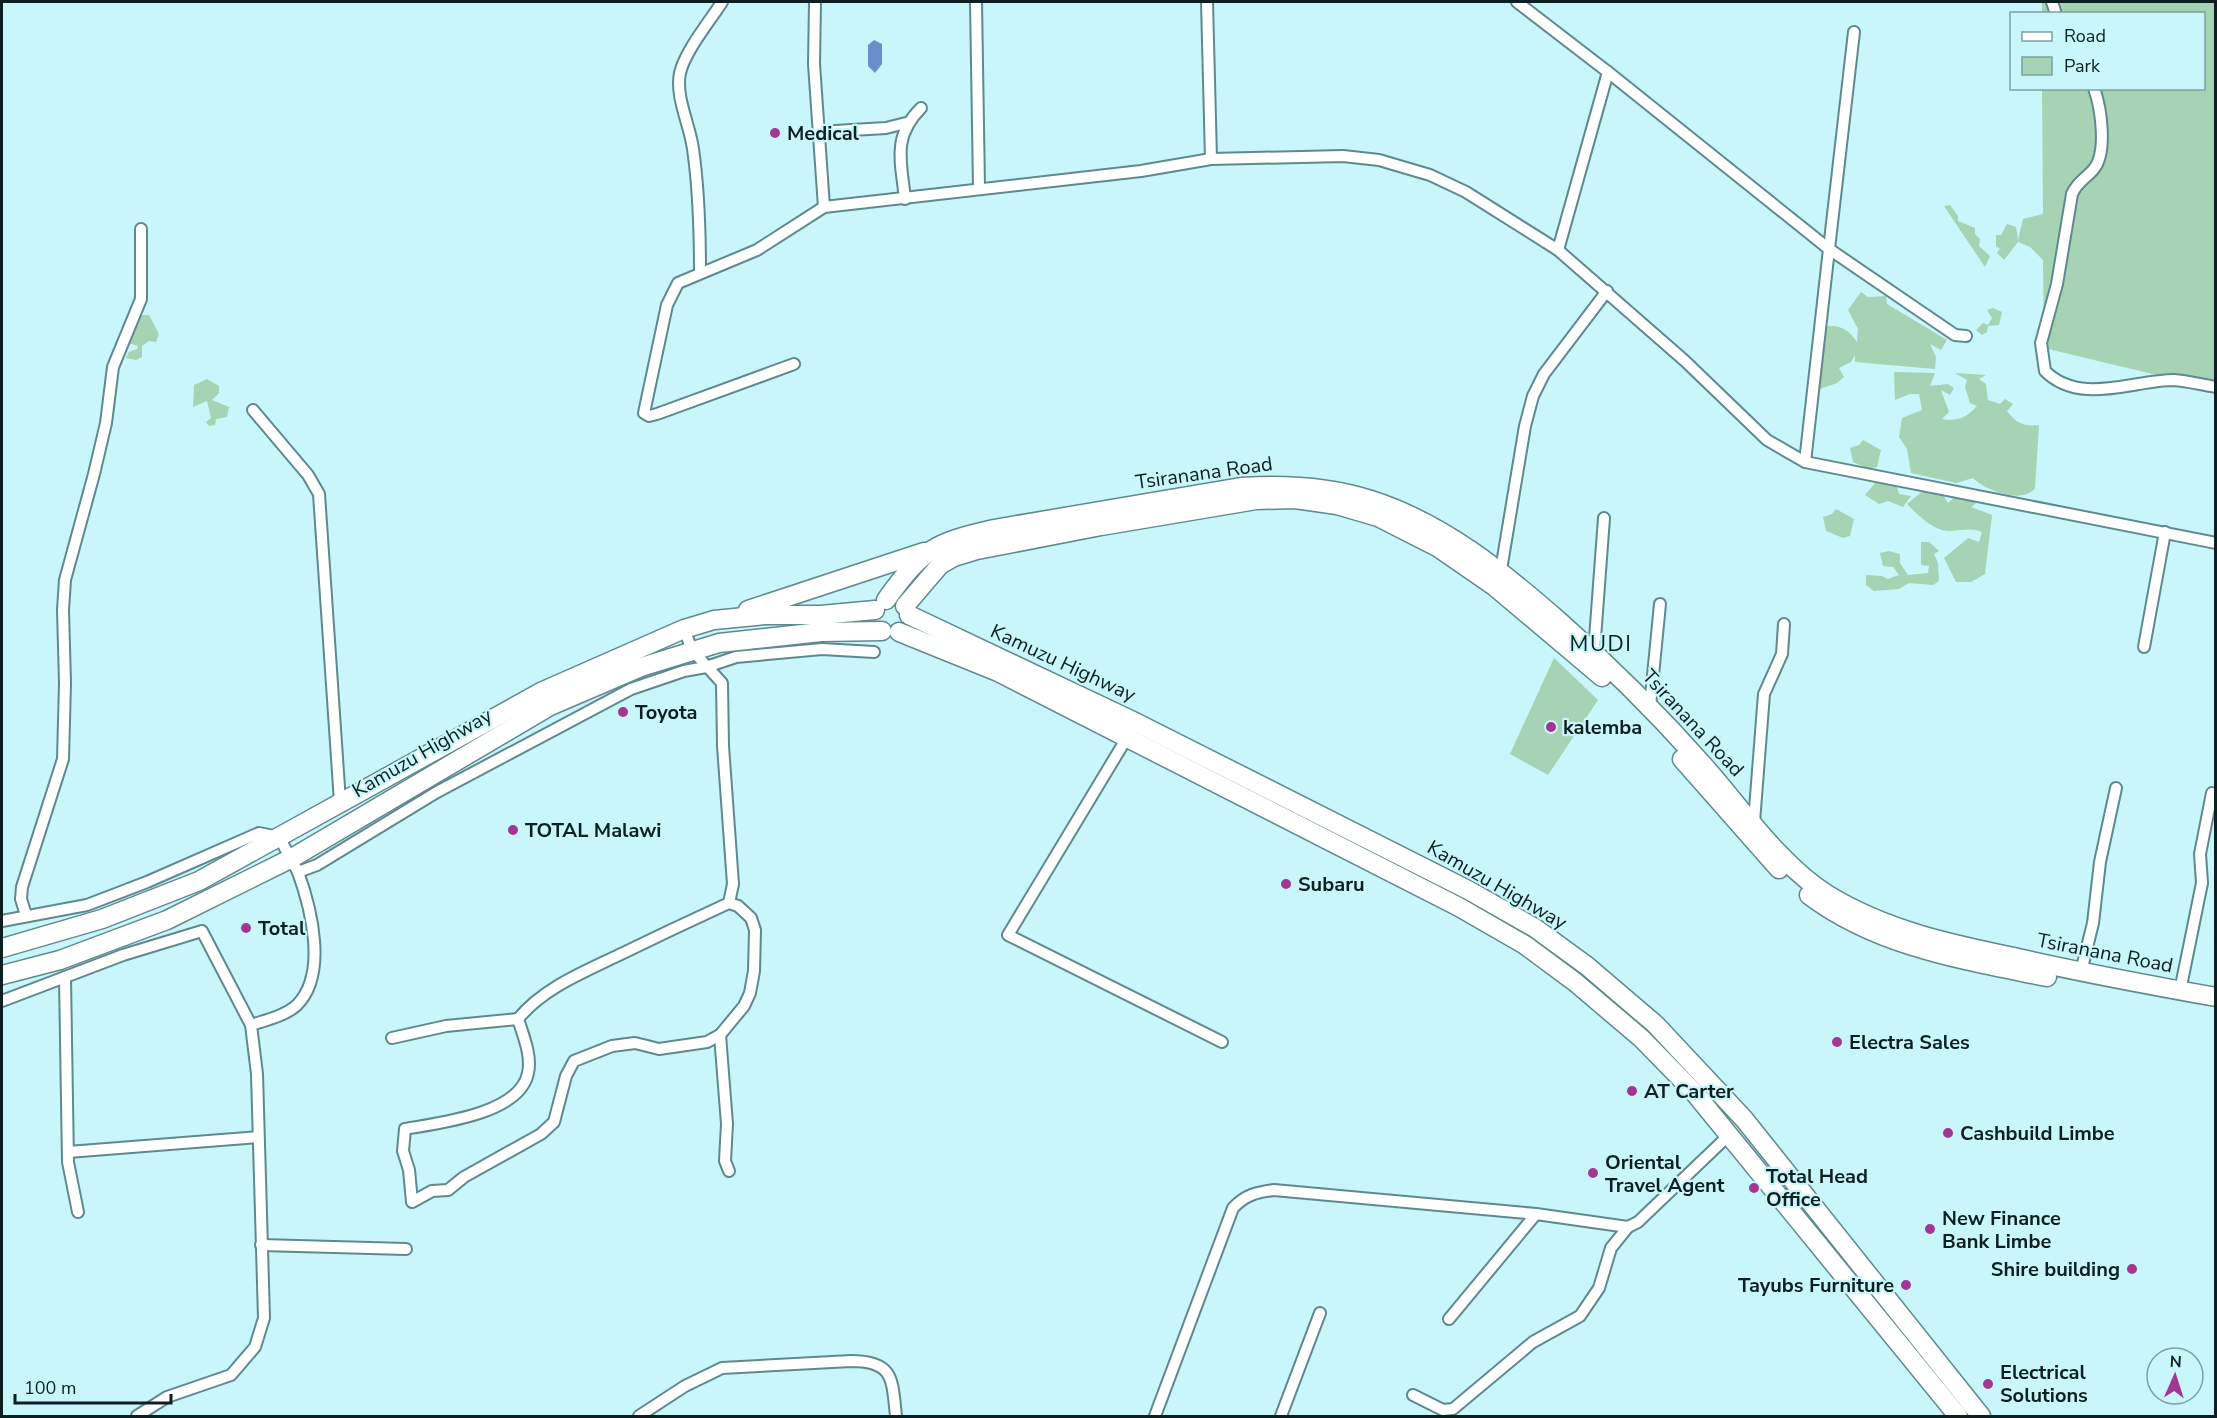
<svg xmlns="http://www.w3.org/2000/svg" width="2217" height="1418" font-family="'Nunito Sans',sans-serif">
	<rect width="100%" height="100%" fill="#c8f6fb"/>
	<!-- green -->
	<g fill="#a5d3b4">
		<polygon points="2042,2 2215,2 2215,389 2044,348 2043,260 2030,247 2018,242 2004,260 1997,253 2000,248 1996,247 1996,235 2001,235 2007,224 2016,227 2018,240 2023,219 2043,214 2042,89 2204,88 2204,14 2042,13"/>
		<polygon points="1950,205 1958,216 1958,221 1975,228 1975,234 1980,239 1979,246 1990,256 1985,267 1944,206"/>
		<path d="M 1861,292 L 1868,297 L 1886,296 L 1887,304 L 1947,340 L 1941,350 L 1930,344 L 1936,357 L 1935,369 L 1855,362 L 1855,355 L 1851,362 L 1839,368 L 1844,377 L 1837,383 L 1817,390 L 1810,385 L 1808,379 L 1811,369 L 1823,365 L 1813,350 C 1814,320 1843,319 1857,342 L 1858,329 L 1848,310 Z"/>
		<polygon points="1993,308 2002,312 1999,325 1988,326 1987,332 1982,335 1976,330 1983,323 1988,325 1992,318 1987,310"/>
		<polygon points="140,315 149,315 159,334 156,342 149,341 142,346 142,357 136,360 126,358 129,352 137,349 138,346 129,343 134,335 131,332"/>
		<path d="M 1894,372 L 1935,373 L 1930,386 L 1948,384 L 1954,388 L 1950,395 L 1941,390 L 1949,412 L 1942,419 C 1958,422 1967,417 1977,406 L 1970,403 L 1965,387 L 1967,380 L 1955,373 L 1986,375 L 1979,379 L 1986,384 L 1988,400 L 2000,404 L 2005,399 L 2013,404 L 2007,411 C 2016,423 2024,427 2039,425 L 2035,488 C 2022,505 1985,490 1973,478 L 1956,483 L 1911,473 L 1907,449 L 1899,437 L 1902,418 L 1922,410 L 1919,394 L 1910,394 L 1895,400 Z"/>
		<polygon points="207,379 219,386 219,393 212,400 229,407 227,417 216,419 215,425 209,426 206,422 211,418 207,401 193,407 194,385"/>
		<polygon points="1863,440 1881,450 1877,467 1869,469 1853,462 1850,448 1859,445"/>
		<polygon points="1889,476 1896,483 1899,494 1911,496 1903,507 1888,501 1879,504 1865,495 1876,482"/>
		<path d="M 1963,489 L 1982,498 L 1971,507 L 1992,515 L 1985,574 L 1971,582 L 1956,582 L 1944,558 L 1968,538 L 1979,542 L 1982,532 C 1970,527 1959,531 1948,531 C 1932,530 1918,515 1907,504 L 1924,490 L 1941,491 L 1948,503 Z"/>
		<polygon points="1836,509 1854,519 1850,536 1843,538 1826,531 1823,517 1832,514"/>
		<polygon points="1921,542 1929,542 1939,551 1934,554 1938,563 1939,581 1933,585 1909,583 1899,589 1874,591 1866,585 1866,575 1882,576 1888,579 1899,575 1893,567 1883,566 1880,553 1889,551 1900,554 1900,563 1908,575 1928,573 1929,566 1921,565"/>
		<polygon points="1554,658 1598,700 1548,775 1510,754"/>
	</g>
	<!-- water -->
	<polygon fill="#6790cb" points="874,40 882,44 882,64 875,73 868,66 868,45"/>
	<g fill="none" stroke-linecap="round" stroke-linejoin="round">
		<defs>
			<g id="minor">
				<polyline points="815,2 814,64 824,207"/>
				<polyline points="976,2 979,187"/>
				<polyline points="1207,2 1211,159"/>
				<polyline points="1517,2 1608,72"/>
				<polyline points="2052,2 2056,14"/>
				<polyline points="1854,32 1829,249 1955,335 1966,336"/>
				<path d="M 2094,88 C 2101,108 2108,153 2093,170 C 2085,179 2077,182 2072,194 L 2057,284 L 2041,343 L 2045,371 C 2080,406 2133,380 2174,380 C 2188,381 2202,385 2216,387"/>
				<polyline points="818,132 886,128 906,123"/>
				<path d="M 905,199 C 901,161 892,137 921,108"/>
				<polyline points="1558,250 1608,72 1829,249 1805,462"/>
				<path d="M 700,273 C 700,232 699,190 693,149 C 690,125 675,97 680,73 C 685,51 710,21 722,2"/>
				<polyline points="794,364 657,414 649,416 644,413 667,305 678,283 757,250 824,207 1141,171 1211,159 1343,156 1379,160 1430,175 1466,192 1558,250 1685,361 1767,440 1805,462 2216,543"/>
				<polyline points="253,410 308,475 319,494 340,802"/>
				<polyline points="1500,576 1525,426 1533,396 1544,374 1607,291"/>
				<path d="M 684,629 L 692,650 L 722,683 L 723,746 L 733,884 L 729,903 C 692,920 656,937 619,955 C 584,972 543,988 518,1019 C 523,1035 532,1056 528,1073 C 520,1114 439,1123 405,1129 L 403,1151 L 409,1170 L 412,1202 L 432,1191 L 448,1190 L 464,1177 L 541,1134 L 554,1122 L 566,1076 L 574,1061 L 612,1046 L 635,1043 L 659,1049 L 707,1042 L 720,1035 L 744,1006 L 750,993 L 754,971 L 755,930 L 751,918 L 738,906 L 729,903"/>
				<polyline points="2144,647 2165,532"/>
				<polyline points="1594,652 1604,518"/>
				<polyline points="1650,706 1660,604"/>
				<polyline points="1128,736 1008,935 1222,1042"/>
				<polyline points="1754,822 1764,694 1782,654 1784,624"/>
				<polyline points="26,915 21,899 22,887 63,759 65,683 63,610 65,580 94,474 106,423 113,367 141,299 141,229"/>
				<polyline points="2,921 87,905 147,882 259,833 279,837 298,872 317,865 437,792 631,689 684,671 706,667 736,657 822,649 874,652"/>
				<polyline points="2081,972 2093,923 2100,862 2116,788"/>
				<polyline points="65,977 68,1162 78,1212"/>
				<polyline points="2180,991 2202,883 2200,854 2212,793"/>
				<polyline points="2,1001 123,955 202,931 251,1025 257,1074 264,1318 255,1347 231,1375 167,1397 137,1416"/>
				<path d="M 251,1025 C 266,1020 285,1016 297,1005 C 328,974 311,908 298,872"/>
				<polyline points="720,1035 727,1124 725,1161 729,1171"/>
				<polyline points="392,1038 446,1026 518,1019"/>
				<polyline points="68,1152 258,1137"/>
				<polyline points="261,1245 406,1249"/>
				<polyline points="1449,1319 1536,1214"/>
				<polyline points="1413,1395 1443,1410 1453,1409 1533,1342 1580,1316 1599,1288 1611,1248 1628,1227"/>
				<path d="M 639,1416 L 685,1386 L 722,1368 L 851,1361 C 894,1361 892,1379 896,1416"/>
				<path d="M 1155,1416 L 1233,1208 C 1245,1195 1257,1192 1274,1190 L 1536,1214 L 1628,1227 L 1638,1222 L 1729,1135"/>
				<polyline points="1281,1416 1320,1313"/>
			</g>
			<g id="trunk">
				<path d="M 886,600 C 923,549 933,543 994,529 L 1241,487 C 1285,484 1328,486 1371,500 C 1443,523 1503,572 1559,621 C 1611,667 1659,715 1705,767 C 1742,809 1781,866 1828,895 C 1887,931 1951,944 2018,958 C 2084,973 2149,985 2216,997"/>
				<polyline points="905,606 940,565 954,557 977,550 1101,526 1256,500 1295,499 1337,505 1378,517 1439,548 1494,586 1602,677"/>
				<polyline points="748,610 924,552"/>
				<polyline points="909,615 1137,723 1468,890 1535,928 1587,966 1655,1024 1744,1119 1981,1416"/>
				<polyline points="899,632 998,672 1459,907 1525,945 1575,982 1641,1038 1693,1091 1958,1416"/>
				<polyline points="1682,759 1779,869"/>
				<path d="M 1809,895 C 1878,947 1964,960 2047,977"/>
				<polyline points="2,948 102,919 199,881 543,691 684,629 714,620 765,615 821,615 875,610"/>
				<polyline points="2,975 60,960 167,920 292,858 550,706 641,667 719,643 821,632 882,631"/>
			</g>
		</defs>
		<!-- minor casing -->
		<use href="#minor" stroke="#5f898e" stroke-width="14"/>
		<!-- trunk casing -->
		<use href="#trunk" stroke="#5f898e" stroke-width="21"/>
		<!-- minor -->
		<use href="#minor" stroke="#fff" stroke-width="10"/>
		<!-- trunk -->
		<use href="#trunk" stroke="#fff" stroke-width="18"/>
	</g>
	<!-- markers -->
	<g fill="#a33593" stroke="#c8f6fb" stroke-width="2">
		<circle cx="775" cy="133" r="6"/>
		<circle cx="623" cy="712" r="6"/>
		<circle cx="1551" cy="727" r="6"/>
		<circle cx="513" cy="830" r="6"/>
		<circle cx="1286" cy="884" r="6"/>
		<circle cx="246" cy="928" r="6"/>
		<circle cx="1837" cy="1042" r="6"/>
		<circle cx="1632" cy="1091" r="6"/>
		<circle cx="1948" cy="1133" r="6"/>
		<circle cx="1593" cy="1173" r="6"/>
		<circle cx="1754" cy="1188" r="6"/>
		<circle cx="1930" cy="1229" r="6"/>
		<circle cx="2132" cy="1269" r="6"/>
		<circle cx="1906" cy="1285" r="6"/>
		<circle cx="1988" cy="1384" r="6"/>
	</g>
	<g text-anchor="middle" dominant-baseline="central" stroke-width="4.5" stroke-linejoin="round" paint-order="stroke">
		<!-- poi labels -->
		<g font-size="20" font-weight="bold" fill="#0e1f22" stroke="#c8f6fb" text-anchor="start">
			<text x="787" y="133">Medical</text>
			<text x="635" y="712">Toyota</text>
			<text x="1563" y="727">kalemba</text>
			<text x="525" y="830">TOTAL Malawi</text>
			<text x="1298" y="884">Subaru</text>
			<text x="258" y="928">Total</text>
			<text x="1849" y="1042">Electra Sales</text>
			<text x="1644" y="1091">AT Carter</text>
			<text x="1960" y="1133">Cashbuild Limbe</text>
			<text x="1605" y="1162">Oriental<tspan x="1605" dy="23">Travel Agent</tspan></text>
			<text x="1766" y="1176">Total Head<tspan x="1766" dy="23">Office</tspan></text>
			<text x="1942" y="1218">New Finance<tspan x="1942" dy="23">Bank Limbe</tspan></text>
			<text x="2120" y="1269" text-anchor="end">Shire building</text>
			<text x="1894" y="1285" text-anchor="end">Tayubs Furniture</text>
			<text x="2000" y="1372">Electrical<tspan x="2000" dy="23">Solutions</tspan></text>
		</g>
		<!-- street labels -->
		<g font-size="20" fill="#0e1f22" stroke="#c8f6fb">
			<text transform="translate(1204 473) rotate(-8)">Tsiranana Road</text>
			<text transform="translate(1063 663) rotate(25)">Kamuzu Highway</text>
			<text transform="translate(1693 723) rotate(47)">Tsiranana Road</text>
			<text transform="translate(422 753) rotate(-30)">Kamuzu Highway</text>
			<text transform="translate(1497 885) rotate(30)">Kamuzu Highway</text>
			<text transform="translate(2105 953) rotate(11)">Tsiranana Road</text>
		</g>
		<!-- quarter labels -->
		<g font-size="22" letter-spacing="1.5" fill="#0e1f22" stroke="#c8f6fb">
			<text x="1601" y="644">MUDI</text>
		</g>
	</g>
	<!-- border -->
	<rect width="2217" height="1418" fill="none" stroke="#0e1f22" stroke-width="6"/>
	<!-- legend -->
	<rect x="2010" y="12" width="195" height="78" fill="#c8f6fb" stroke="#7ea0a4" stroke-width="1.5"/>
	<rect x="2022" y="32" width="30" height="9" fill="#ffffff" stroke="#7ea0a4" stroke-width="1.5"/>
	<text x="2064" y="42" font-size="18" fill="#0e1f22">Road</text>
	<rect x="2022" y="57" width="30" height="18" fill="#a5d3b4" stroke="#7ea0a4" stroke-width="1.5"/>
	<text x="2064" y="72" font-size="18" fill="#0e1f22">Park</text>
	<!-- north arrow -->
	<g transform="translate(2175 1376) rotate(3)"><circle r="28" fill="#c8f6fb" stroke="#7ea0a4" stroke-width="1.5"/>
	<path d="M0-4.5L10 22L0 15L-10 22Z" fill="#a33593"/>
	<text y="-9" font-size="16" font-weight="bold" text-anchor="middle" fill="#0e1f22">N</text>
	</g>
	<!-- scale -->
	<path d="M15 1394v9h156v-9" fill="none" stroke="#0e1f22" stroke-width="3"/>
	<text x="24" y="1394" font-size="18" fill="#0e1f22" stroke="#c8f6fb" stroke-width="4.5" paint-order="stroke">100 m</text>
</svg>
